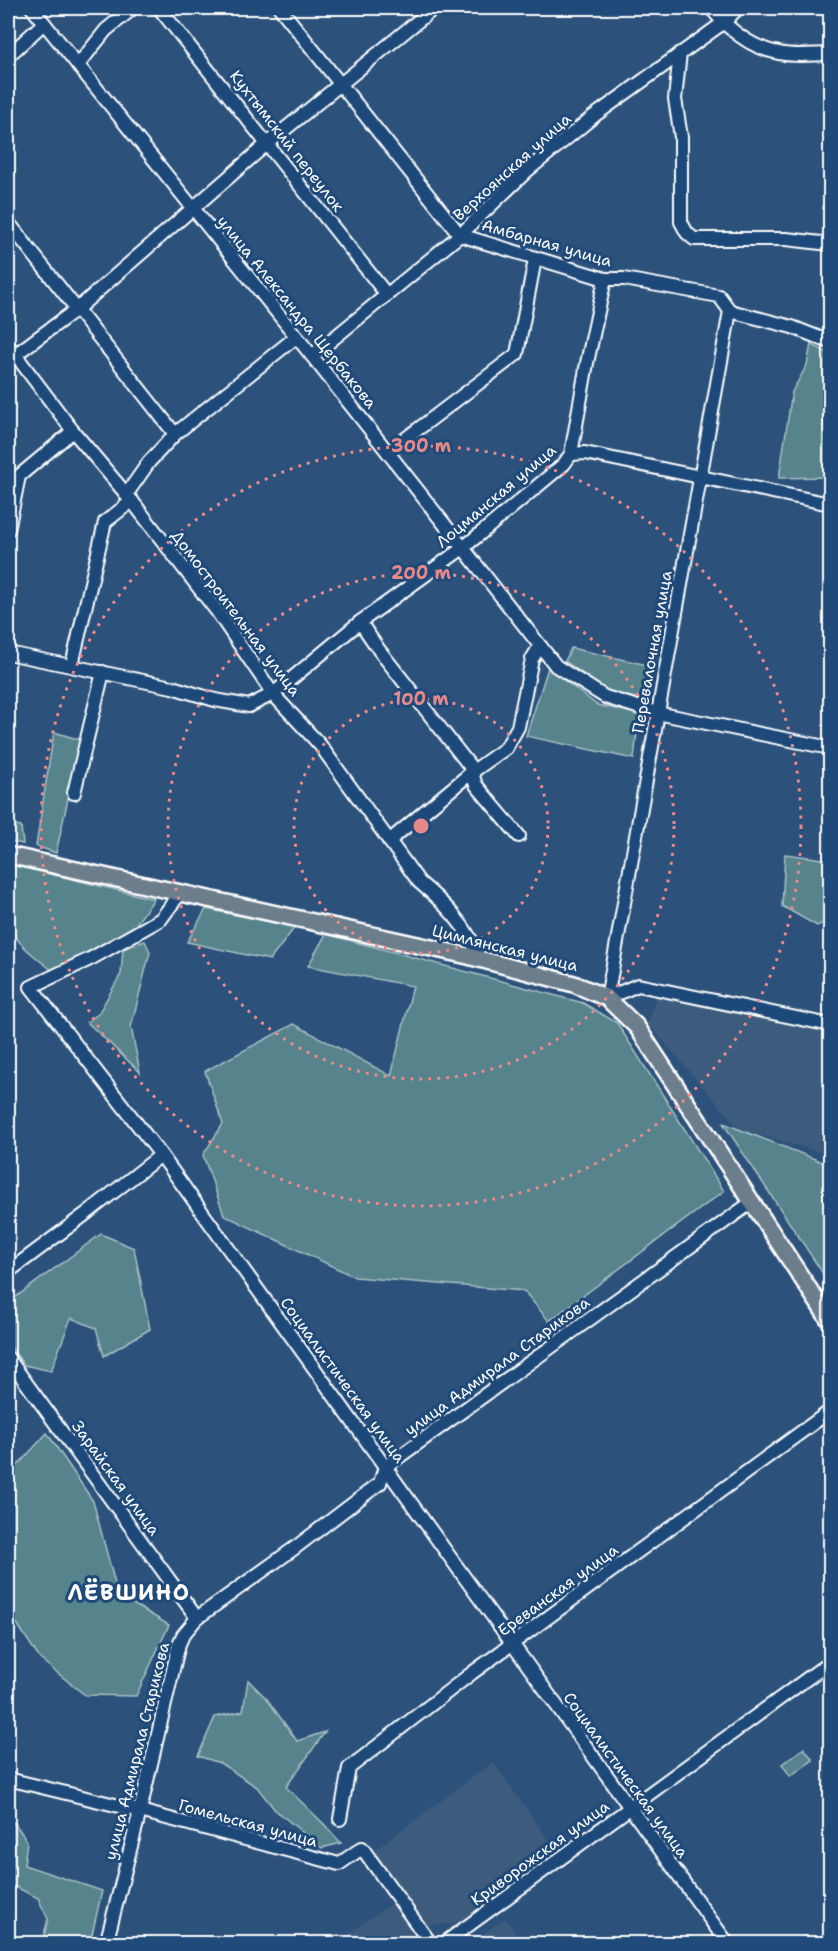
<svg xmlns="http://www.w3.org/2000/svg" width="838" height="1951" font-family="'Shantell Sans',sans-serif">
	<rect width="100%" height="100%" fill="#2c527b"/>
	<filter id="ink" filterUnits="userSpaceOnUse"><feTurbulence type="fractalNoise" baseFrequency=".0167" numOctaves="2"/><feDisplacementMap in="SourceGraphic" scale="12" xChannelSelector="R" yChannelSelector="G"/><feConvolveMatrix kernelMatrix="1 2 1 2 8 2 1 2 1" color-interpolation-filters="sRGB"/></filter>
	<g filter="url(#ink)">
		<!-- built -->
		<g fill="#3c5b7d">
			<polygon points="657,994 830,1033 830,1155 740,1129 648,1024"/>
			<polygon points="493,1762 558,1853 460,1923 426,1925 373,1851"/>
			<polygon points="396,1900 428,1944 345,1944 347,1935"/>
			<polygon points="505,1918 523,1943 470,1943"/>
		</g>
		<!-- green -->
		<g fill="#57838c" stroke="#abc1c6" stroke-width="1.5">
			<polygon points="811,344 830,354 830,410 823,414 829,477 779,478 792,392 807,365"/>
			<polygon points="571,648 652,666 642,700 607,691 565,661"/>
			<polygon points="548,668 597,705 639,714 634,759 526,736"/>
			<polygon points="54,732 81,740 56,853 36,846"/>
			<polygon points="8,824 21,827 23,844 8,841"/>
			<polygon points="785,854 830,860 830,920 817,926 782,906"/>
			<path d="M 13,865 L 154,899 L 134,927 L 53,971 C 39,960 12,940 8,923 C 4,906 10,882 13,865 Z"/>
			<polygon points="206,909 295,927 270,960 187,942"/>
			<polygon points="326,934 583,1003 617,1023 724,1191 549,1321 524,1291 355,1277 224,1215 203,1155 223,1124 205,1071 294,1024 391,1076 413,986 308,966"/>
			<polygon points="145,941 150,952 131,1027 140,1072 87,1022 98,1014 121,974 123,949"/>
			<polygon points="723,1123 830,1165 830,1284"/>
			<polygon points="101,1234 134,1248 150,1329 104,1356 96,1328 71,1318 51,1371 24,1365 8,1343 8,1303"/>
			<polygon points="47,1433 93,1501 118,1595 169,1625 136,1696 85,1695 40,1659 8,1610 8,1476"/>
			<polygon points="248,1680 267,1699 297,1741 325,1732 286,1787 324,1824 341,1843 322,1848 275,1810 257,1787 220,1763 198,1756 215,1717 243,1711"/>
			<polygon points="804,1748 813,1760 790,1776 782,1764"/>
			<polygon points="14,1822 27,1841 24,1865 102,1891 90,1943 42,1943 48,1919 38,1898 14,1886 8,1889 8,1831"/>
		</g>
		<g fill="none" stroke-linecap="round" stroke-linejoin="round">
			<defs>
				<g id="minor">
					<polyline points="32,8 312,356 556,666 605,697 657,713 830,748"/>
					<polyline points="159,8 387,295"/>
					<polyline points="280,8 460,235 605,279 624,279 719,296 730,311 792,327 830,342"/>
					<path d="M 711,8 C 728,29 751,48 779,53 C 795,57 814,54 830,54"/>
					<polyline points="680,53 675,99 681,137 681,222 687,233 694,239 786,239 830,244"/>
					<polyline points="8,56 44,23"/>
					<polyline points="78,65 106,30 133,8"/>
					<polyline points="8,222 175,434"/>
					<path d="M 8,345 L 73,431 L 132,501 L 216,610 L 273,694 L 320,745 L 419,882 C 443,902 470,928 479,959"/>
					<polyline points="312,356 460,235 528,170 594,116 723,23 738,8"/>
					<polyline points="8,360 77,309 268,143 434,8"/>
					<polyline points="388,452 517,354 535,259"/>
					<polyline points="571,454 585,453 830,504"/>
					<polyline points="126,495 149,462 175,434 296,337"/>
					<polyline points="8,530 19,476 73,431"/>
					<polyline points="360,622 379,650 469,765 476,785 519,836"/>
					<polyline points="8,653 172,687 215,700 249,706 273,694 360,622 463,548 564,464 571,454 587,363 605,279"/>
					<polyline points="72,665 105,522 132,501"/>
					<polyline points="74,793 103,672"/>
					<polyline points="389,841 472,772 506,748 518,727 532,659 540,646"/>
					<polyline points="181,892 161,919 92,958 31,987 161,1155 728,1944"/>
					<polyline points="607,998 730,311"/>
					<polyline points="607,998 638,985 830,1025"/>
					<polyline points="8,1272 87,1213 161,1155"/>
					<polyline points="8,1358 197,1618"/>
					<polyline points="8,1779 140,1811 339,1864 362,1848 431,1944"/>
					<polyline points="340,1819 349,1768 472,1673 830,1411"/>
					<polyline points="106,1944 140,1811 179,1644 183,1635 197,1618 296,1547 380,1483 385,1467 752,1202"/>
					<polyline points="443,1944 830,1662"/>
					<polyline points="830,1944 830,1943"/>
				</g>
				<polyline id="major" points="8,855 468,956 574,984 607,998 637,1027 830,1321"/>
			</defs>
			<!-- minor casing -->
			<use href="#minor" stroke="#fff" stroke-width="16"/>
			<!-- major casing -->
			<use href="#major" stroke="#fff" stroke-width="20"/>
			<!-- minor -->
			<use href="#minor" stroke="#1f4a7a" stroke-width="12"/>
			<!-- major -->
			<use href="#major" stroke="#6c7d8c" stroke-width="15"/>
		</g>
	</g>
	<!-- distance rings -->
	<g fill="none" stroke="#e88989" stroke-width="3" stroke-dasharray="3 6">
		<circle cx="421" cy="826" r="127"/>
		<circle cx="421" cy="826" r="253"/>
		<circle cx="421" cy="826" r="380"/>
	</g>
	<g text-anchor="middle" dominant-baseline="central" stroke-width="6" stroke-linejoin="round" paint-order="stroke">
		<!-- street labels -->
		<g font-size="16" fill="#fff" stroke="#1f4a7a">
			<text transform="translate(287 141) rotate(52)">Кухтымский переулок</text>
			<text transform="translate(512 167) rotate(-42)">Верхоянская улица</text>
			<text transform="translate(547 243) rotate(16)">Амбарная улица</text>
			<text transform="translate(297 312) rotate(51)">улица Александра Щербакова</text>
			<text transform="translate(496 496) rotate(-40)">Лоцманская улица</text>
			<text transform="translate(236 613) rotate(53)">Домостроительная улица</text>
			<text transform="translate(652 652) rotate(-80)">Перевалочная улица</text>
			<text transform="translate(505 948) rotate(14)">Цимлянская улица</text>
			<text transform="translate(497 1366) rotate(-36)">улица Адмирала Старикова</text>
			<text transform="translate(343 1380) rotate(54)">Социалистическая улица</text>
			<text transform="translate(116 1478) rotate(54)">Зарайская улица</text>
			<text transform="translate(558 1590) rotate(-36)">Ереванская улица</text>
			<text transform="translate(137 1751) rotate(-76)">улица Адмирала Старикова</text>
			<text transform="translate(626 1775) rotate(54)">Социалистическая улица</text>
			<text transform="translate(248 1823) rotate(15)">Гомельская улица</text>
			<text transform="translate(540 1853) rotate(-36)">Криворожская улица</text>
		</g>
		<!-- district labels -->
		<g font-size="22" font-weight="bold" letter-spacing="1.5" fill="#fff" stroke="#1f4a7a">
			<text x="129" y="1592">ЛЁВШИНО</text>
		</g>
	</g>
	<circle cx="421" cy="826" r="9" fill="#e88989" stroke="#1f4a7a" stroke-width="3"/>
	<g font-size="18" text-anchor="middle" font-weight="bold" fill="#e88989" stroke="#1f4a7a" stroke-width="6" stroke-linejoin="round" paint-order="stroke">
		<text x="421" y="452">300 m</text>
		<text x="421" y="579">200 m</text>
		<text x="421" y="705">100 m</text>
	</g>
	<!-- margin -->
	<rect width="838" height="1951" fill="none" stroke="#1f4a7a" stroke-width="30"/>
	<rect x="15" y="15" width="808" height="1921" fill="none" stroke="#fff" stroke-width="2" filter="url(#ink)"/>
</svg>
